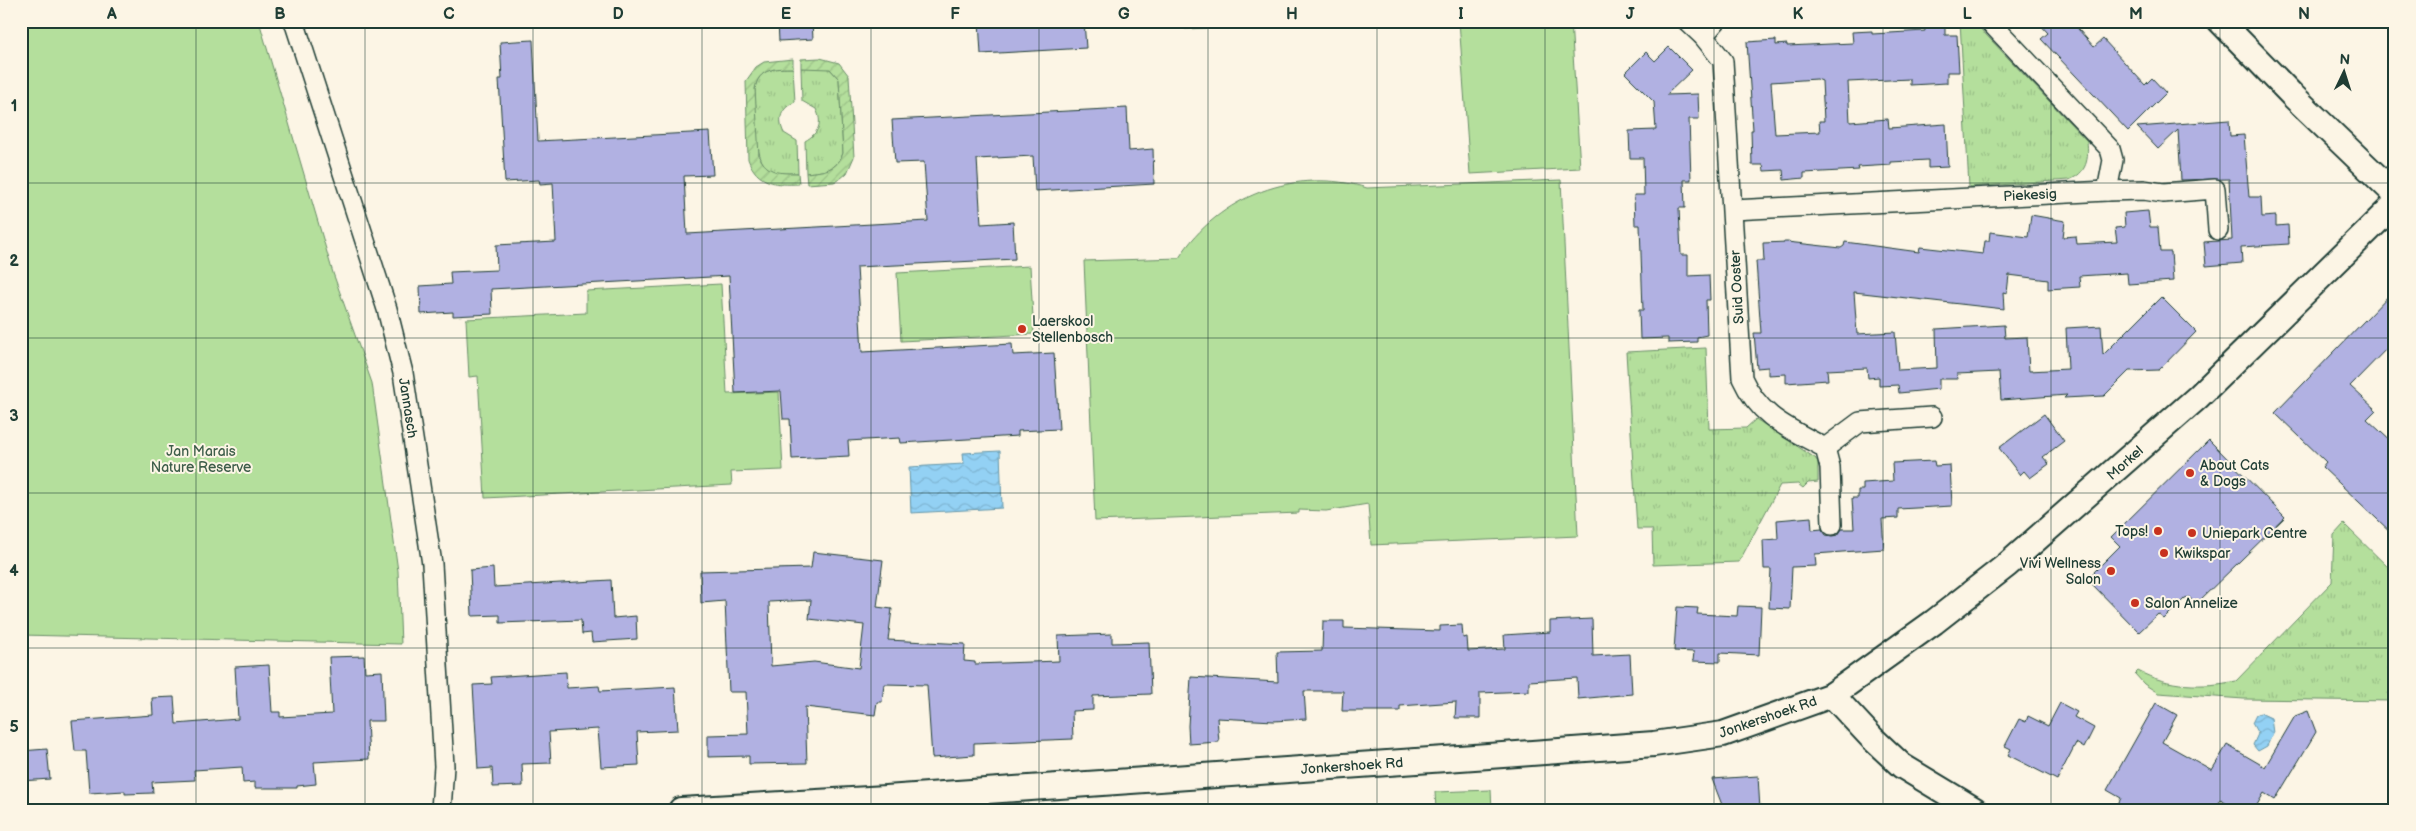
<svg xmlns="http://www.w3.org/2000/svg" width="2416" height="831" font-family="'Balsamiq Sans',sans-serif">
	<defs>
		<pattern id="grass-tufts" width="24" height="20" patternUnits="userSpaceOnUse" patternTransform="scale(1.25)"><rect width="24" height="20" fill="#b4df9c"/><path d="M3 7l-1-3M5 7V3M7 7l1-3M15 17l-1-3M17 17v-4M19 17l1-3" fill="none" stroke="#9ac087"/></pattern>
		<pattern id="garden-furrows" width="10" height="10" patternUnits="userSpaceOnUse" patternTransform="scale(1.25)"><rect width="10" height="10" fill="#b4df9c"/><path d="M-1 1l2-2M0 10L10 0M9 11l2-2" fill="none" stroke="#9ac087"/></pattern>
		<pattern id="water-waves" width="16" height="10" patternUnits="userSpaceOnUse" patternTransform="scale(1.25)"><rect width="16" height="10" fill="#93d1f4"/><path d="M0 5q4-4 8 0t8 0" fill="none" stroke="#7eb4d2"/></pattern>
	</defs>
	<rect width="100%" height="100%" fill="#fcf5e5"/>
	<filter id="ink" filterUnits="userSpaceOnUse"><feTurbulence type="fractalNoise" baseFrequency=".02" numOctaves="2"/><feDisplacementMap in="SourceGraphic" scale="10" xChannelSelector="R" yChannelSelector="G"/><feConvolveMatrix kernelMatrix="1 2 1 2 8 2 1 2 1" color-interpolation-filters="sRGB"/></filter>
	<g filter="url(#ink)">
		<!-- grass -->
		<g fill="url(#grass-tufts)" stroke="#6a8e68">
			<path d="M 1960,21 L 1973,21 L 2087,141 C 2089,159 2087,173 2069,180 L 1969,187 Z"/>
			<path d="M 818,67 L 830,69 L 839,79 L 843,153 C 837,171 823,171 806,173 L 805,141 C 819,133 823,123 816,109 L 802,101 L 801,68 Z"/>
			<path d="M 793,68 L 795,102 C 781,108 777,119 784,133 L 797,141 L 798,173 C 787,173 773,175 765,166 C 754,155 756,106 755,89 C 758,68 776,68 793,68 Z"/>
			<polygon points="1706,348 1709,429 1746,428 1756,419 1815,458 1818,462 1818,482 1808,483 1803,488 1798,484 1780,485 1739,562 1653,565 1652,529 1637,529 1626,352"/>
			<path d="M 2344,524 L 2395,574 L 2395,701 L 2244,699 L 2158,693 L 2144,684 L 2135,674 L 2138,671 C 2168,687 2203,688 2236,681 L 2332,582 L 2334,535 Z"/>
		</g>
		<!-- park -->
		<g fill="#b4df9c" stroke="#6a8e68">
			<polygon points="21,21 259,21 333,273 372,383 398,571 401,644 21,635"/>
			<polygon points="1184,21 1232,21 1232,27 1185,29"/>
			<polygon points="1459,21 1571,21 1580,168 1470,174"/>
			<path d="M 1561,180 L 1578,536 L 1371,545 L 1368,504 L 1326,511 L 1299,510 L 1299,513 L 1095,521 L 1084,261 L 1179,258 C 1218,196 1297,166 1367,188 Z"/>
			<polygon points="1030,266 1034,334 901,341 897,273"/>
			<polygon points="721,284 727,394 779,392 783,470 731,472 732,485 485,498 478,376 469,377 466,319 586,313 586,291"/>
			<polygon points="1491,790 1492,810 1436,810 1435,792"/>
		</g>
		<!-- garden -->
		<g fill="url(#garden-furrows)" stroke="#6a8e68">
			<path d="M 820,58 L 839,63 L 849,76 L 854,157 L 847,173 L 840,179 L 834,182 L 807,184 L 806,173 C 823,171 837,171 843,153 L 839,79 L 830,69 L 801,68 L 801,59 Z"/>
			<path d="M 793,59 L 793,68 C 776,68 758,68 755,89 L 759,156 C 767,174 781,173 798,173 L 799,184 C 776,185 757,184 748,159 L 746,81 L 756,67 L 764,62 Z"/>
		</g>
		<!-- water -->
		<g fill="url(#water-waves)" stroke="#6596a7">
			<polygon points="1000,451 1002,508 911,513 909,467 964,464 963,453"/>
			<polygon points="2260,713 2271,718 2273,733 2267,746 2258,751 2253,745 2258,734 2252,723 2256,715"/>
		</g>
		<!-- building -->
		<g fill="#b1b1e2" stroke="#1f3d34" fill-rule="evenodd">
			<polygon points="812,21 813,39 779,41 778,22"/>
			<polygon points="979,21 1084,21 1086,48 981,54"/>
			<path d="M 1924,21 L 1945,21 L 1945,35 L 1957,35 L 1959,72 L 1947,72 L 1947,83 L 1910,85 L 1910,79 L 1848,82 L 1850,122 L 1888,119 L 1889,128 L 1946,124 L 1948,167 L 1928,168 L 1928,160 L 1891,162 L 1891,165 L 1858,167 L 1859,170 L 1804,173 L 1804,178 L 1784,180 L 1783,170 L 1764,171 L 1763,165 L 1752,165 L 1751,130 L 1753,130 L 1747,42 L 1776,40 L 1776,45 L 1787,44 L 1787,46 L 1853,43 L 1852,32 L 1872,31 L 1872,34 L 1925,31 ZM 1817,79 L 1822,81 L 1824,121 L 1819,121 L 1820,132 L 1775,134 L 1771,82 Z"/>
			<polygon points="2037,21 2071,21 2094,47 2103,39 2145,85 2152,78 2166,93 2128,131 2041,39 2048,33"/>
			<polygon points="533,40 538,141 710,132 713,175 684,176 687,234 928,221 924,162 895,163 892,120 1127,108 1129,151 1153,149 1154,184 1035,191 1033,156 977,159 981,224 1013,222 1015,259 857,267 862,352 1012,344 1013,355 1054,353 1059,429 1018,431 1018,436 901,443 900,438 848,441 849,456 792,459 790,419 783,419 781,391 735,393 729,276 491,289 492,314 453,316 453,312 421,314 420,286 451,284 450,272 497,270 496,245 556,242 553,183 540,184 539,180 505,182 499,79 502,79 500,42"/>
			<polygon points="1669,47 1692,70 1666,95 1698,94 1699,119 1689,119 1691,180 1684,180 1685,208 1679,208 1681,255 1688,255 1688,276 1709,275 1710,300 1706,300 1707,335 1697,337 1697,342 1668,343 1668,338 1640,339 1639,310 1643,310 1640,225 1635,225 1634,195 1644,195 1643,158 1630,158 1629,131 1656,130 1654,102 1625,73 1646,52 1655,61"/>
			<polygon points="2229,120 2230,136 2244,135 2249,197 2261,197 2262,217 2276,216 2276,226 2288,225 2289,244 2241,247 2242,263 2206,266 2204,242 2232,240 2229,179 2181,180 2178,130 2158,149 2137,127"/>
			<polygon points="2148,211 2150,227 2158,227 2160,252 2171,252 2173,281 2128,284 2127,273 2079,276 2080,287 2048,289 2048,280 2009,275 2007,293 2003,292 2004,309 1854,292 1857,334 1895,332 1898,370 1937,368 1936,329 2004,325 2005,338 2027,337 2029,371 2068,369 2066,328 2101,326 2103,355 2161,297 2196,332 2159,370 2129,371 2104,396 2064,398 2067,395 2001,400 1999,372 1957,374 1958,379 1939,379 1939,389 1899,393 1898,385 1879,386 1879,377 1868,378 1867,368 1827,370 1828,380 1786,383 1786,374 1768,375 1768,367 1757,368 1754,333 1761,333 1756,261 1764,261 1763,243 1787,242 1841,248 1844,246 1845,242 1919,252 1920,247 1983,254 1985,241 1989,241 1990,232 2028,237 2031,215 2065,221 2063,237 2076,236 2077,244 2117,242 2115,228 2125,227 2124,213"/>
			<polygon points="2395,289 2395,340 2350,386 2376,410 2367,419 2395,445 2395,536 2322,467 2326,462 2275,413"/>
			<polygon points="2044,414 2064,441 2043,457 2049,464 2030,478 2024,471 2020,475 1999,448"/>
			<polygon points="2209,440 2285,517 2196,604 2189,597 2185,598 2164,619 2158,614 2139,632 2087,579 2120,546 2111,537"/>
			<polygon points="1934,461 1935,466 1950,465 1952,506 1898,509 1898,518 1882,519 1884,549 1815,554 1816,566 1792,567 1790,609 1769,608 1771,569 1764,569 1763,540 1778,539 1777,520 1811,517 1812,530 1822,529 1826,535 1832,536 1838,535 1842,529 1854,529 1852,498 1858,498 1858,490 1863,490 1863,483 1893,481 1892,463"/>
			<path d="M 813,552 L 883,560 L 877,607 L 892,609 L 888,640 L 965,644 L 964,661 L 975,662 L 975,664 L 1059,661 L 1058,636 L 1112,634 L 1112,643 L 1149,642 L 1151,694 L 1093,696 L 1093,710 L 1072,711 L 1073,739 L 974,743 L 974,755 L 932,758 L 927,685 L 884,684 L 882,702 L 877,702 L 875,715 L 805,707 L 807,763 L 749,764 L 749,756 L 708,757 L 708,735 L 748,734 L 746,692 L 729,692 L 725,601 L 701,603 L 700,571 L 811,568 ZM 811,600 L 809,619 L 864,625 L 859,668 L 814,662 L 771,666 L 769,602 Z"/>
			<polygon points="493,568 494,587 611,580 613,618 636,616 637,639 592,642 591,633 582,634 581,620 500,623 500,615 472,616 470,570"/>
			<polygon points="1738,606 1761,607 1759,655 1720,653 1720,662 1693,661 1694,652 1674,651 1677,607 1698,608 1697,614 1737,616"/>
			<polygon points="1592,619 1593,656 1630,654 1632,694 1578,699 1577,678 1529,681 1529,691 1480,693 1480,718 1455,718 1456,702 1400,706 1400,711 1342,711 1343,691 1304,691 1306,719 1274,721 1217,718 1219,742 1189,744 1188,726 1191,677 1278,682 1277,652 1322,651 1323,621 1344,621 1344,628 1440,631 1440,626 1462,625 1463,638 1467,637 1468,651 1505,649 1504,635 1550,632 1550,621"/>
			<polygon points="364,656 365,672 382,671 384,721 367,721 369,759 314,762 316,784 297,786 297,788 255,788 255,782 243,783 242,767 194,770 195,780 152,782 153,793 125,794 125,791 89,793 86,751 75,751 72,721 153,715 152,698 174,697 176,724 238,719 235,667 269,665 272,712 280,712 280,717 332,714 329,657"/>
			<polygon points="566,672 567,688 599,686 600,691 675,687 678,730 637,732 639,765 601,767 598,729 549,732 551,763 522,764 523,786 493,787 492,768 478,769 473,685 492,684 491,677"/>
			<polygon points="2060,703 2077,712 2074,717 2094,728 2084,748 2076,743 2057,780 2008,755 2011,749 2005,746 2019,719 2026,722 2028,716 2048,726"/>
			<polygon points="2156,703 2177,715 2162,742 2212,770 2227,745 2265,767 2295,716 2308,711 2316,732 2275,800 2264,793 2254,810 2238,810 2221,799 2215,810 2115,810 2121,798 2107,790"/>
			<polygon points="47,749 50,779 21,781 21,751"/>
			<polygon points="1758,776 1760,810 1724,810 1712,779"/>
		</g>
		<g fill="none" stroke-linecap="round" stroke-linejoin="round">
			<defs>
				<g id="minor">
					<polyline points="294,21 387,309 403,373 432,564 444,766 441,810"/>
					<path d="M 1687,21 L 1703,36 L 1723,61 L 1742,378 C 1760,418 1789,428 1825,448 L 1830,467 L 1832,525"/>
					<polyline points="1703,36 1716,21"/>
					<polyline points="2107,191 2144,190 2163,193 2215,189 2218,230"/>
					<polyline points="1733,210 2107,191 2113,160 2110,149 1989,21"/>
					<polyline points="1825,448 1860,422 1932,417"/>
				</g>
				<g id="tertiary">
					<polyline points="2220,21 2292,95 2395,194"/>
					<polyline points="1832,695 1872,738 1902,766 1975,810"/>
					<polyline points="681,810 886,798 1517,754 1654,744 1723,734 1832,695 1934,622 2007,565 2198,397 2395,204"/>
				</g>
			</defs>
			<!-- minor casing -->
			<use href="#minor" stroke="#1f3d34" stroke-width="22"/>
			<!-- tertiary casing -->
			<use href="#tertiary" stroke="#1f3d34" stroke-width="28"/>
			<!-- minor -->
			<use href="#minor" stroke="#fcf5e5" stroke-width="19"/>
			<!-- tertiary -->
			<use href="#tertiary" stroke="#fcf5e5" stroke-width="24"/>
		</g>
	</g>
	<!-- grid -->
	<path fill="none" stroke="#1f3d34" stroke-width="1" stroke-opacity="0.55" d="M 196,21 L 196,810M 365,21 L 365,810M 533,21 L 533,810M 702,21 L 702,810M 871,21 L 871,810M 1039,21 L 1039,810M 1208,21 L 1208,810M 1377,21 L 1377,810M 1545,21 L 1545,810M 1714,21 L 1714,810M 1883,21 L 1883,810M 2051,21 L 2051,810M 2220,21 L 2220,810M 21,183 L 2395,183M 21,338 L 2395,338M 21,493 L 2395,493M 21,648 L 2395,648"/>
	<!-- markers -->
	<g fill="#c8321e" stroke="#fcf5e5" stroke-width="2">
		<circle cx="1022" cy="329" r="5"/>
		<circle cx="2190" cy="473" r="5"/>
		<circle cx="2158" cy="531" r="5"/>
		<circle cx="2192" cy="533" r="5"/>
		<circle cx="2164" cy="553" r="5"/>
		<circle cx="2111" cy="571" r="5"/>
		<circle cx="2135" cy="603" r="5"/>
	</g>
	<g text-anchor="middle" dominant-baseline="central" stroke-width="4" stroke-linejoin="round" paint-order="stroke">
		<!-- street labels -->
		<g font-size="14" fill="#1f3d34" stroke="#fcf5e5">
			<text transform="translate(2030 195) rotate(-3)">Piekesig</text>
			<text transform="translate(1737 287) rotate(-93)">Suid Ooster</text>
			<text transform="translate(408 408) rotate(81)">Jannasch</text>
			<text transform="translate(2125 463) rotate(-42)">Morkel</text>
			<text transform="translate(1768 717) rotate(-19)">Jonkershoek Rd</text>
			<text transform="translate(1352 766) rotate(-4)">Jonkershoek Rd</text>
		</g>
		<!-- poi labels -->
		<g font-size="14" fill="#1f3d34" stroke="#fcf5e5" text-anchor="start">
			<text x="1032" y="321">Laerskool<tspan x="1032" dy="16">Stellenbosch</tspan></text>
			<text x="2200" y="465">About Cats<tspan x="2200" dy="16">&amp; Dogs</tspan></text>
			<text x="2148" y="531" text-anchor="end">Tops!</text>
			<text x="2202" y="533">Uniepark Centre</text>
			<text x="2174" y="553">Kwikspar</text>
			<text x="2101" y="563" text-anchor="end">Vivi Wellness<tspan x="2101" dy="16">Salon</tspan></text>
			<text x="2145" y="603">Salon Annelize</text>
		</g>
		<!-- park labels -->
		<g font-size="14" fill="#3d5d49" stroke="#fcf5e5">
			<text x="201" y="451">Jan Marais<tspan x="201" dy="16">Nature Reserve</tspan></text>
		</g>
	</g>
	<!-- margin -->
	<rect width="2416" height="831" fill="none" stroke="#fcf5e5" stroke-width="55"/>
	<!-- north arrow -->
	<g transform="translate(2344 72) rotate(4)" stroke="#fcf5e5" stroke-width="4" paint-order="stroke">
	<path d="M0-4L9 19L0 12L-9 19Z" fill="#1f3d34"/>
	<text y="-8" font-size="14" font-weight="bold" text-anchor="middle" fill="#1f3d34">N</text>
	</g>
	<rect x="28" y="28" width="2360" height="776" fill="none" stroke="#1f3d34" stroke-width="2"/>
	<g font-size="16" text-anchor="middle" font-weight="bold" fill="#1f3d34">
		<text x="112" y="19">A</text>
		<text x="280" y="19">B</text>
		<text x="449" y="19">C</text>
		<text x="618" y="19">D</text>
		<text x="786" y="19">E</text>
		<text x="955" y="19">F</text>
		<text x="1124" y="19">G</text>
		<text x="1292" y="19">H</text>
		<text x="1461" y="19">I</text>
		<text x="1630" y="19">J</text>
		<text x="1798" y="19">K</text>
		<text x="1967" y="19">L</text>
		<text x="2136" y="19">M</text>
		<text x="2304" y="19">N</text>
		<text x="14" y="111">1</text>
		<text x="14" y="266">2</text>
		<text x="14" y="421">3</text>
		<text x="14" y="576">4</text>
		<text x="14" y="732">5</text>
	</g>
</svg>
